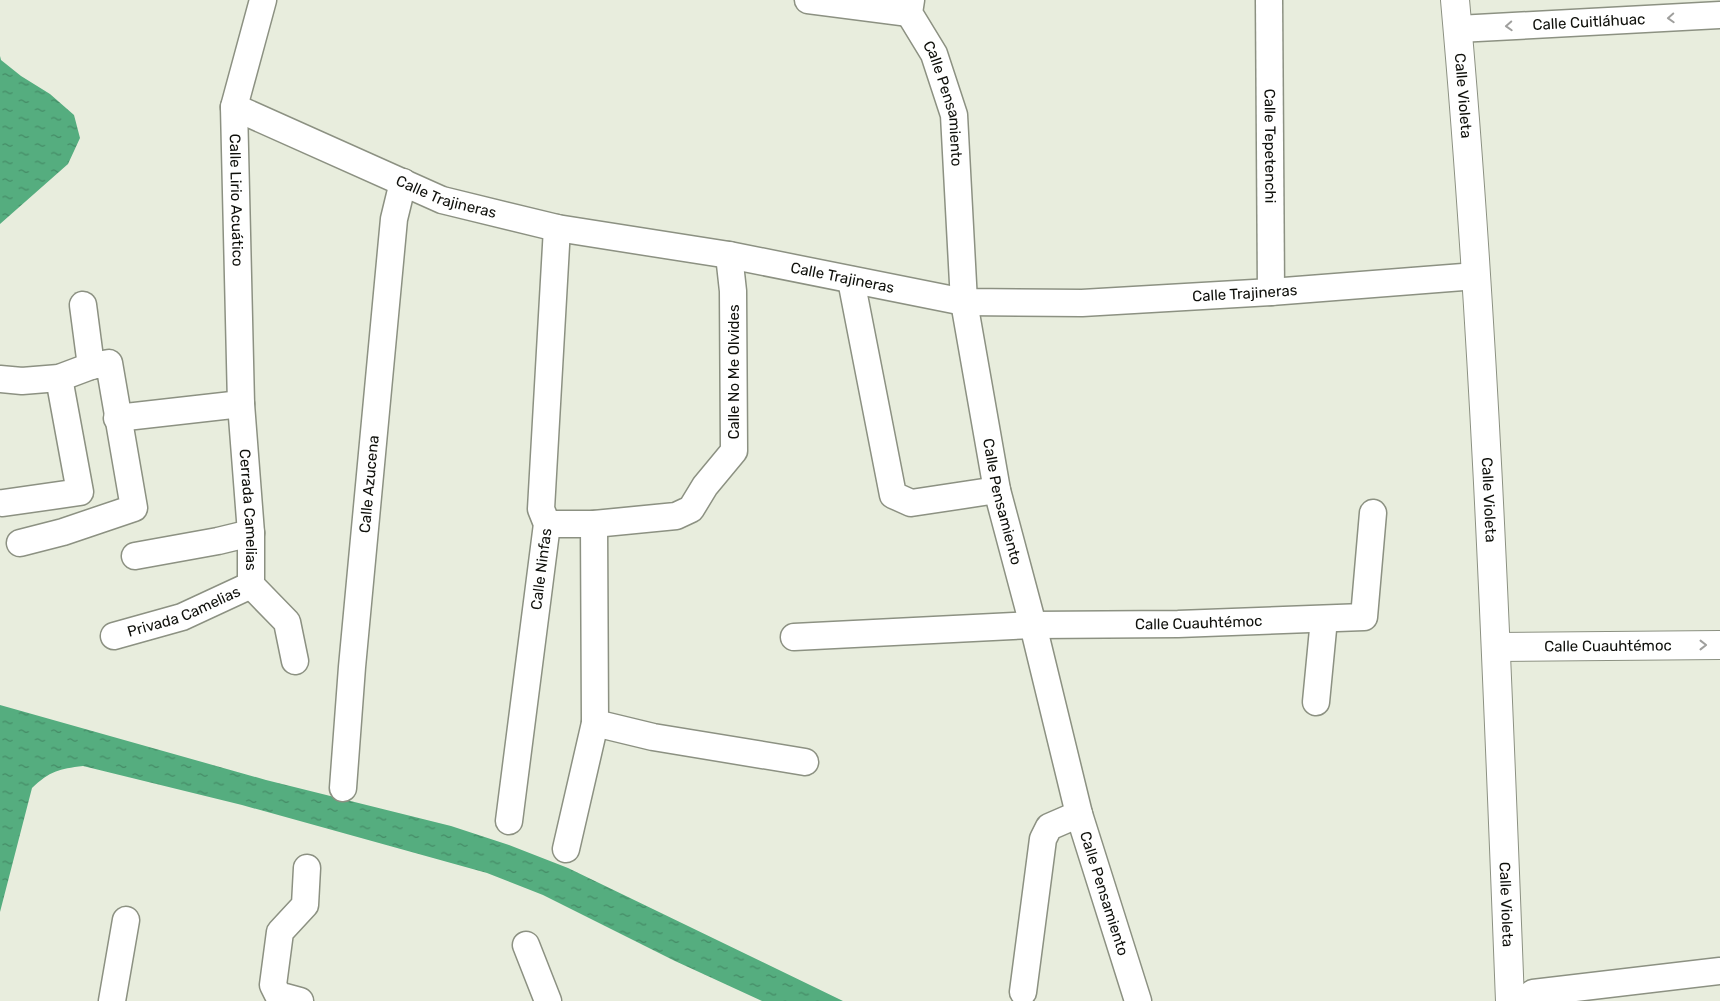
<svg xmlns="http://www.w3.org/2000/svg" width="1720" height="1001" font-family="Rubik,sans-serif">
	<defs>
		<pattern id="water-ripples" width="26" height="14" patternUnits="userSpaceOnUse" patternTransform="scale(1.25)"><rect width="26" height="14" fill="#55ad7f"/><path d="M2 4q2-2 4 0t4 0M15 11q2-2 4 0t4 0" fill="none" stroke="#458b66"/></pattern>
	</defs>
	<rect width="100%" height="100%" fill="#e8eddd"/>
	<!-- water -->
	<g fill="url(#water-ripples)">
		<polygon points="0,56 1,60 21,76 50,94 74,115 80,138 68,164 0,224"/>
		<path d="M 0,705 L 266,780 L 451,826 L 509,845 L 568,868 L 843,1001 L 762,1001 L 675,961 L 543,895 L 487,873 L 242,805 L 83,766 C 59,769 50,771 32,788 L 0,912 Z"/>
	</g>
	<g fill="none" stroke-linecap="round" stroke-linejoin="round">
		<defs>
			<g id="minor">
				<path id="s1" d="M 263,0 L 234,107 L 241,404 L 251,533 L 251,585 L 287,622 L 295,661"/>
				<polyline points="808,0 909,13"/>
				<path id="s2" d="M 911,0 L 909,13 L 934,54 L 954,115 L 964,302 L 997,490 L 1033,625 L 1079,814 L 1138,1001"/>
				<path id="s3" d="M 1269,0 L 1271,292"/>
				<path id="s4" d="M 1458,29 L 1720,15"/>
				<path id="s5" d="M 234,107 L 442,200 L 557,228 L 729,255 L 964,302 L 1082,303 L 1271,292 L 1476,276"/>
				<polyline points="851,280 893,495 911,503 997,490"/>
				<polyline points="83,305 91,366"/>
				<polyline points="0,379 22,381 59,378 91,366 109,363 134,508 63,532 20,543"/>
				<polyline points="117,418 241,404"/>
				<polyline points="3,503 80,492 59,378"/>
				<polyline points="547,524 594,524 676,516 691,509 705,486 734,451 733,291 729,255"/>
				<polyline points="594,524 595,723 653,737 805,762"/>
				<polyline points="135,556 218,541 251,533"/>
				<path id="s6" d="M 114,636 L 182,617 L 251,585"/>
				<path id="s7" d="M 794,637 L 1033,625 L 1178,624 L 1364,617 L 1373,513"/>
				<polyline points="1316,702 1324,619"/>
				<path id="s8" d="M 343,788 L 352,667 L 394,219 L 403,182"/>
				<path id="s9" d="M 509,821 L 547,524 L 541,509 L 557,228"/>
				<polyline points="566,849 595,723"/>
				<polyline points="526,945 548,1001"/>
				<polyline points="1023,992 1043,839 1049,827 1079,814"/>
				<polyline points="112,1001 126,920"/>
				<polyline points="300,1001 278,995 273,985 280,932 305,905 307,868"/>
				<polyline points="1523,1001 1533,993 1720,971"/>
			</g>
			<g id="tertiary">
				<path id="s10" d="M 1455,0 C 1485,333 1497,667 1510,1001"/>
				<path id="s11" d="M 1496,647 L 1720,645"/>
			</g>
		</defs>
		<!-- minor casing -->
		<use href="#minor" stroke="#8c9182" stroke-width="29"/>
		<!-- tertiary casing -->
		<use href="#tertiary" stroke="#8c9182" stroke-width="30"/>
		<!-- minor -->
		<use href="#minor" stroke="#fff" stroke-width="26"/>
		<!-- tertiary -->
		<use href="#tertiary" stroke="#fff" stroke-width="28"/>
	</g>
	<!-- one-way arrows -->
	<defs><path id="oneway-chevron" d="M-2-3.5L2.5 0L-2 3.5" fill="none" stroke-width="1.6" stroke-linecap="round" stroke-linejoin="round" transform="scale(1.25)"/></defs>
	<g stroke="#9f9f9d">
		<use href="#oneway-chevron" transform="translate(1671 18) rotate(177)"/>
		<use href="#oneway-chevron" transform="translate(1509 26) rotate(177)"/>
		<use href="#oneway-chevron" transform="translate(1703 645)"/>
	</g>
	<g text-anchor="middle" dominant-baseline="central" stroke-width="5" stroke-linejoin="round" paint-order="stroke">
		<!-- street labels -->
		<g font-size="15" fill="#0f100b" stroke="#fff">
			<text stroke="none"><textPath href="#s4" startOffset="131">Calle Cuitláhuac</textPath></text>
			<text stroke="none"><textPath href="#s10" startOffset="96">Calle Violeta</textPath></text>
			<text stroke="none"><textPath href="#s2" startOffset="112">Calle Pensamiento</textPath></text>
			<text stroke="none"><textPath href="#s3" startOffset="146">Calle Tepetenchi</textPath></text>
			<text stroke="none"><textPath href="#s5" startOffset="231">Calle Trajineras</textPath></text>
			<text stroke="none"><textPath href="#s1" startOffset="204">Calle Lirio Acuático</textPath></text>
			<text stroke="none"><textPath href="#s5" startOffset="636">Calle Trajineras</textPath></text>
			<text stroke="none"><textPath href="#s5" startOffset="1041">Calle Trajineras</textPath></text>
			<text transform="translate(734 372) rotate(-90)">Calle No Me Olvides</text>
			<text stroke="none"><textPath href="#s8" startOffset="305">Calle Azucena</textPath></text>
			<text stroke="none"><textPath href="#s10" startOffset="501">Calle Violeta</textPath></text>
			<text stroke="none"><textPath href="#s2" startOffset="516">Calle Pensamiento</textPath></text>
			<text stroke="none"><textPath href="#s1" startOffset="514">Cerrada Camelias</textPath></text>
			<text stroke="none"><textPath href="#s9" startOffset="254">Calle Ninfas</textPath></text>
			<text stroke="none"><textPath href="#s6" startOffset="74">Privada Camelias</textPath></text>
			<text stroke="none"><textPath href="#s7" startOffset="405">Calle Cuauhtémoc</textPath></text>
			<text stroke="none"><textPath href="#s11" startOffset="112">Calle Cuauhtémoc</textPath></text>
			<text stroke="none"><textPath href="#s2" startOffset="921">Calle Pensamiento</textPath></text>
			<text stroke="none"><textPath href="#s10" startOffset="906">Calle Violeta</textPath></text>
		</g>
	</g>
</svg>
